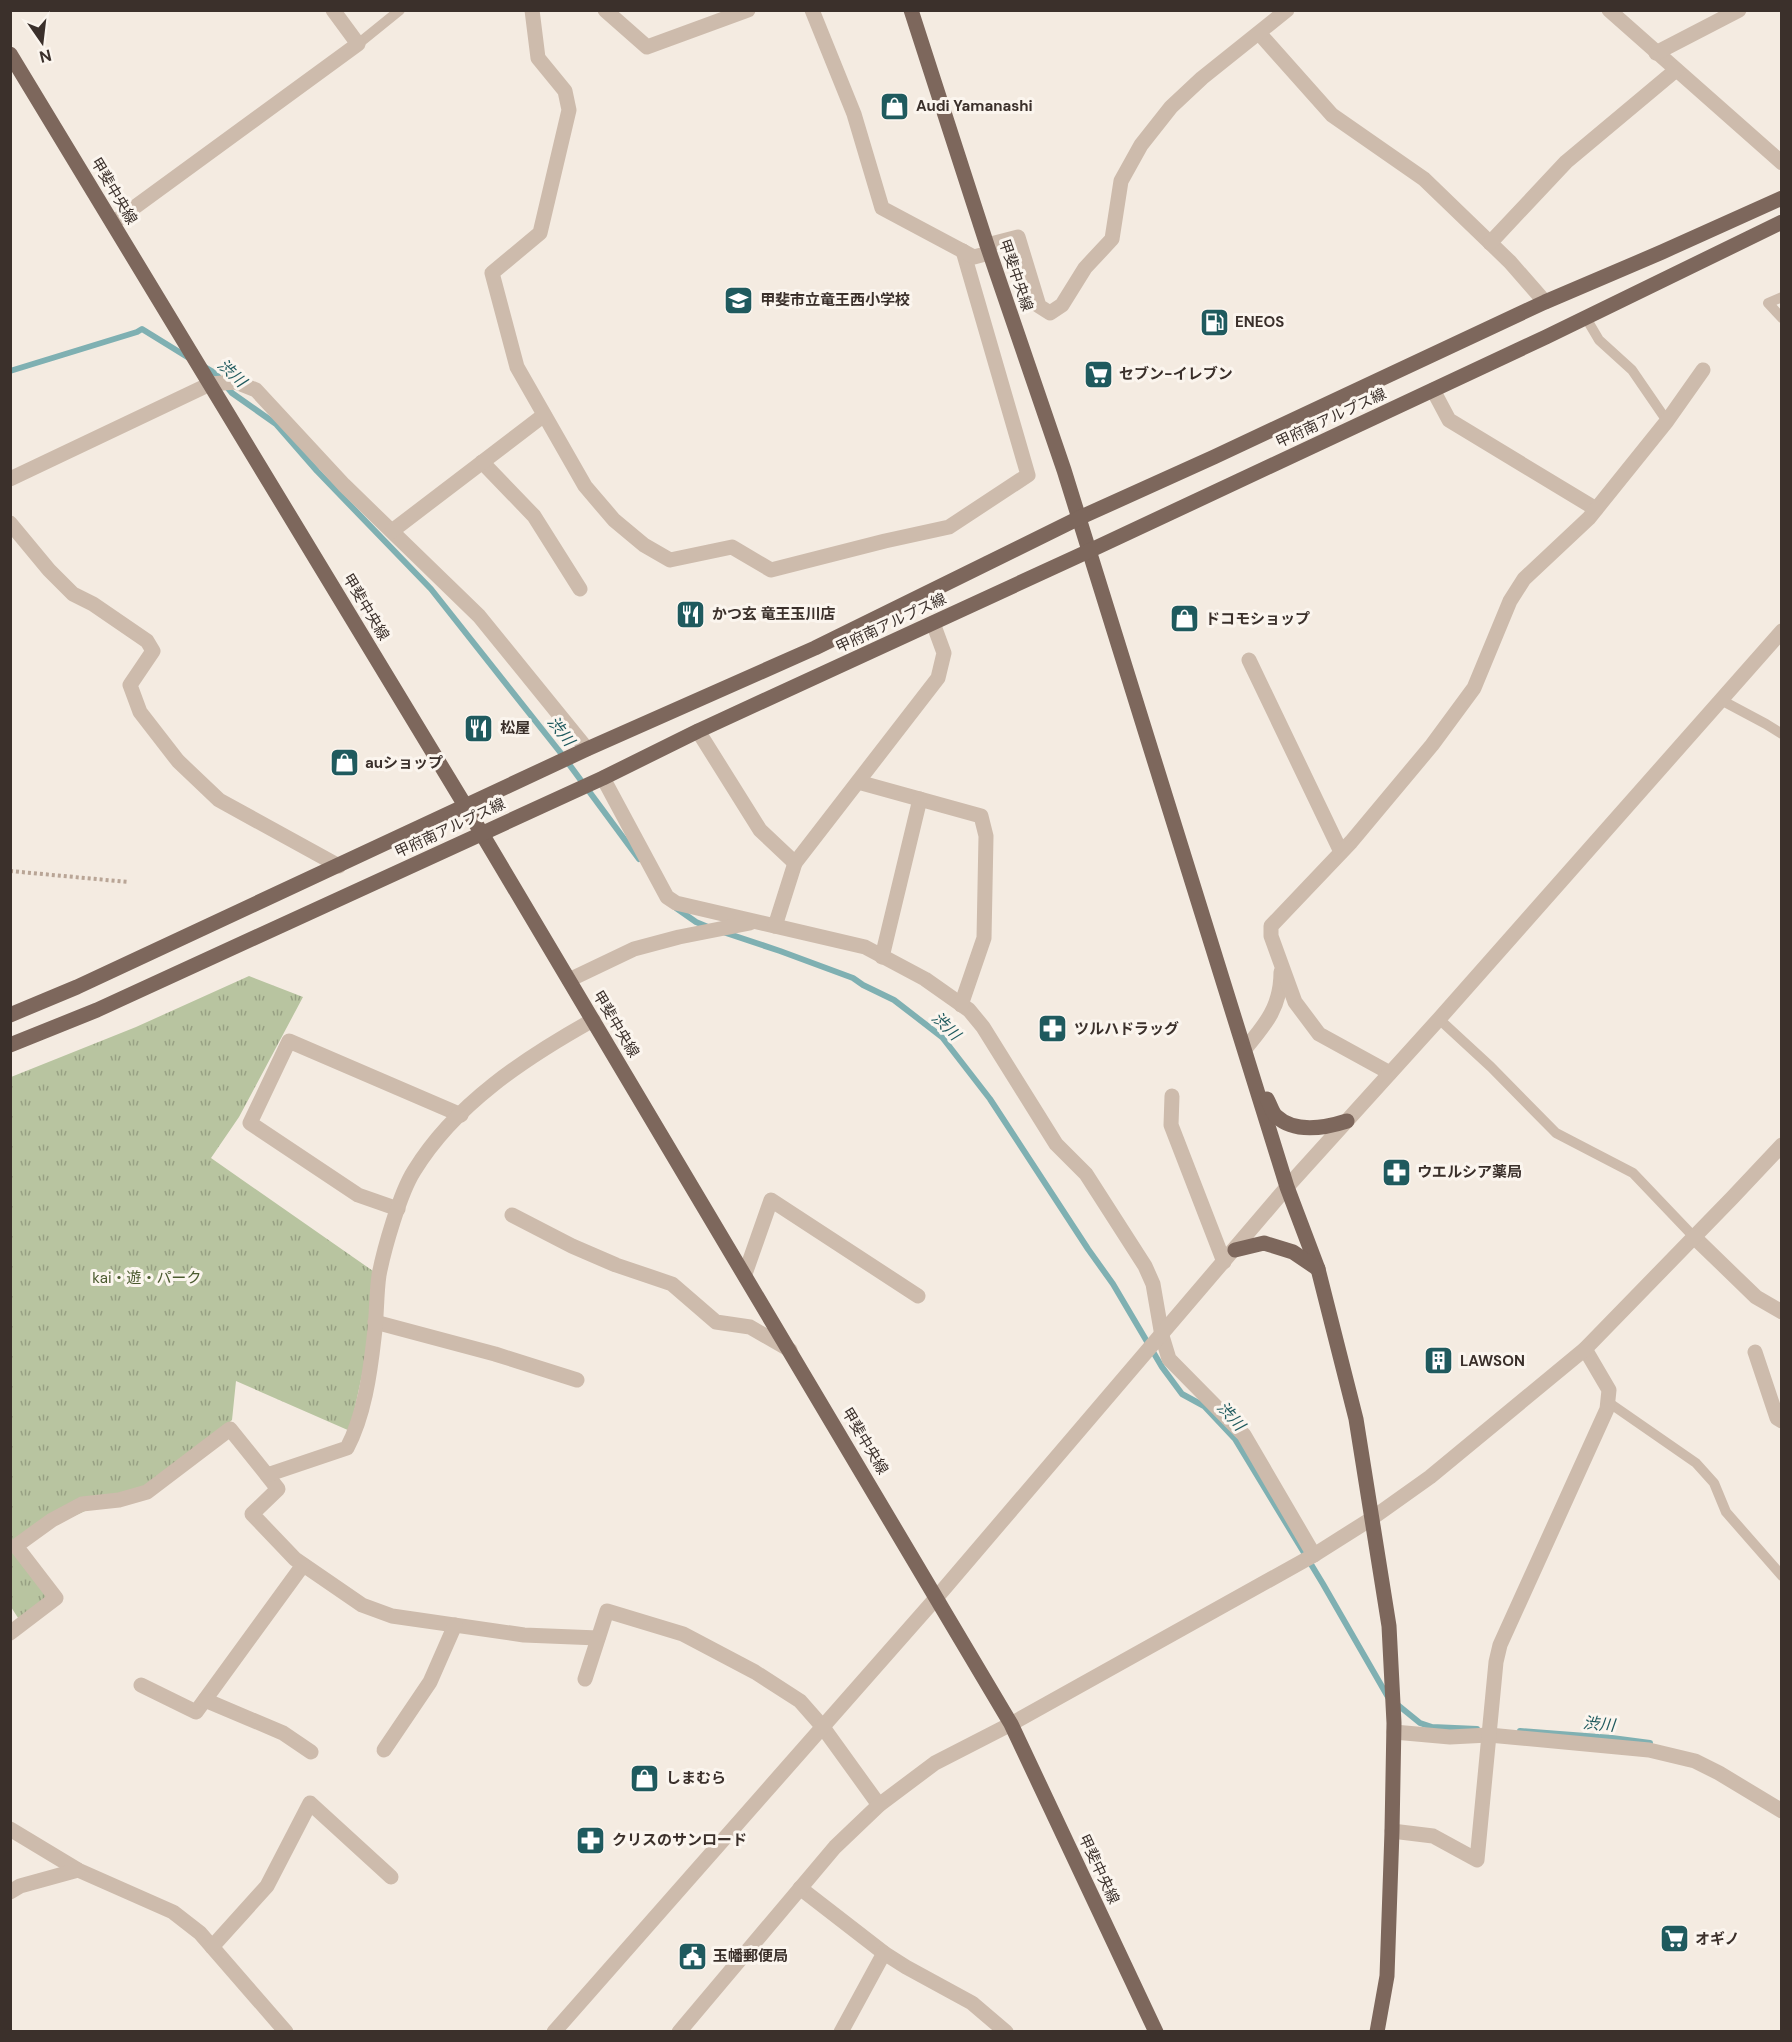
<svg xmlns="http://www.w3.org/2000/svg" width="1792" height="2042" font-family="'DM Sans','Noto Sans JP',sans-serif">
	<defs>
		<pattern id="grass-tufts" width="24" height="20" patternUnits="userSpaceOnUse" patternTransform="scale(1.5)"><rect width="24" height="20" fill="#b8c4a0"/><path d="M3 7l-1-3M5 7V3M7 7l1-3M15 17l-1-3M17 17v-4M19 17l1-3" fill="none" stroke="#97a083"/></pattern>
	</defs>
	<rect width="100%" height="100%" fill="#f4ebe1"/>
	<!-- grass -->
	<g fill="url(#grass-tufts)">
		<polygon points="249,976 303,997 239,1117 211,1158 373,1271 369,1342 350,1431 236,1381 232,1420 206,1442 143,1488 119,1496 11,1544 11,1077 136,1027"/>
		<polygon points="10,1549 49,1598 20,1621 11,1607"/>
	</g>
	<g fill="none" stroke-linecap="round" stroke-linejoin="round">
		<!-- stream -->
		<g stroke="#7fb0b2" stroke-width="6">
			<polyline points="203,366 215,373 232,393 276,424 317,471 431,589 560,752 639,859"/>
			<polyline points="10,371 137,332 142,329 189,358"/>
			<polyline points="676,908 696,922 708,927"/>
			<polyline points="723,932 780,951 853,978 863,985 894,1000 942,1037 990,1099 1088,1249 1113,1284 1162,1367 1182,1394 1204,1406 1235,1439 1323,1584 1388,1697 1420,1723 1432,1727 1477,1729"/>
			<polyline points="1520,1731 1612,1738 1650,1743"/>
		</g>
		<!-- path -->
		<polyline stroke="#b9a596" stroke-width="4" stroke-dasharray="3 3" stroke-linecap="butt" points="10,871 128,882"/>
		<!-- service -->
		<g stroke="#cdbbac" stroke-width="10">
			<polyline points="358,44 400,10"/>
			<polyline points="1782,297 1768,303 1782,318"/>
			<polyline points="1586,318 1599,340 1632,370 1667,421"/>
			<polyline points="1721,700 1766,724 1782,734"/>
			<polyline points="1439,1019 1491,1067 1556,1133 1633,1173 1694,1237"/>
			<polyline points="1608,1402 1696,1463 1714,1483 1726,1512 1782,1576"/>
		</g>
		<!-- minor -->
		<g stroke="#cdbbac" stroke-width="15">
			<polyline points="532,10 538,58 565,91 569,110 540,233 492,273 517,367 585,486 614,520 644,545 670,560 732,547 771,570 885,541 949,527 1028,475 963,251"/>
			<polyline points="605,10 647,47 748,10"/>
			<polyline points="812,10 854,114 882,208 974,257 989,253"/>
			<polyline points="1609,10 1782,163"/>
			<polyline points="1259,33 1332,115 1424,179 1510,262 1545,302"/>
			<polyline points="1656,53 1739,10"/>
			<polyline points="113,223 358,44 333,10"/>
			<polyline points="1490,243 1566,162 1676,70"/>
			<polyline points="987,245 1018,237 1039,306 1050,313 1062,305 1085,268 1112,239 1121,181 1141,145 1171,107 1202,78 1287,10"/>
			<polyline points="1433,390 1449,420 1596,509"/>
			<polyline points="482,462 534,516 580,589"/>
			<polyline points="10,479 210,384 236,382 256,390 344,485 479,616 587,749"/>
			<polyline points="10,523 49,570 73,594 93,604 147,641 153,651 130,685 140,712 178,761 219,800 339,866"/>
			<polyline points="392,531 544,415"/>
			<polyline points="1249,660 1341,852"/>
			<polyline points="698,731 760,830 795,863"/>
			<polyline points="603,778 667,897 676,903 865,947 925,979 969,1010 983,1027 1056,1144 1086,1174 1145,1266 1153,1284 1162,1336 1169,1359 1244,1435 1314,1555"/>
			<polyline points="858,782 981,816 986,836 984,938 961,1005"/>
			<polyline points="775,926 795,863 938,678 944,653 933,623"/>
			<polyline points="882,957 920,799"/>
			<polyline points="569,980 634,949 679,937 750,923"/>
			<path d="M 1245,1049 C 1266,1024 1281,1006 1281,972"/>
			<polyline points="1390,1073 1319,1034 1295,1002 1271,936 1271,926 1351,842 1432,745 1474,688 1510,601 1524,579 1589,518 1667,421 1703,370"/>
			<polyline points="1172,1096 1171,1125 1224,1262"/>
			<polyline points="398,1209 358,1195 250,1123 289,1041 461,1115"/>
			<polyline points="512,1215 572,1246 616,1265 672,1284 716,1322 750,1327 790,1350"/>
			<polyline points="1694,1237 1756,1297 1782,1312"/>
			<polyline points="745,1274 771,1200 918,1296"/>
			<polyline points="375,1322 495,1354 577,1380"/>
			<polyline points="1755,1352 1777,1418 1782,1421"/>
			<polyline points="267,1475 278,1489 252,1514 295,1559 362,1605 392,1616 524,1635 598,1638"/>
			<path d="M 10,1633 L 56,1598 L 16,1546 L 52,1520 L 82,1504 L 119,1500 L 147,1492 L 230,1429 L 267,1475 L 347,1448 C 364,1416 370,1374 374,1338 C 377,1317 376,1296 379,1275 C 384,1249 400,1193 414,1171 C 455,1104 525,1058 593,1020"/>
			<polyline points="585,1679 607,1611 683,1634 755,1672 800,1701 822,1726 879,1805"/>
			<polyline points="141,1685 196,1712 303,1565"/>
			<polyline points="205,1700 283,1733 311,1752"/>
			<polyline points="1394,1732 1450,1737 1489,1735 1649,1750 1695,1761 1719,1773 1782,1811"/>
			<polyline points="384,1750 430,1682 455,1625"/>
			<polyline points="10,1829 78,1870 173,1912 200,1933 286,2032"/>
			<polyline points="1392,1831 1433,1836 1477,1860 1496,1662 1500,1645 1607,1409 1609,1390 1585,1349"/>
			<polyline points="800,1888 884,1953 906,1967 972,2003 1006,2032"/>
			<polyline points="10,1892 20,1886 78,1870"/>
			<polyline points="212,1947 267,1886 310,1803 391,1877"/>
			<polyline points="841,2032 884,1953"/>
		</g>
		<!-- tertiary -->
		<g stroke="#cdbbac" stroke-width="15">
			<polyline points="554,2032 937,1597 1287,1187 1439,1019 1782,631"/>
			<polyline points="679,2032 835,1847 879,1805 935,1763 1011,1724 1314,1555 1371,1519 1430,1477 1585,1349 1732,1198 1782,1145"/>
		</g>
		<!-- primary -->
		<g stroke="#7d675c" stroke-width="15">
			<polyline points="911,10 987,245 1064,470 1287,1187 1318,1269 1356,1419 1389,1626 1394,1723 1392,1831 1387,1976 1377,2032"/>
			<polyline points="10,54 466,807 1011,1724 1156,2032"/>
			<polyline points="10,1015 77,987 587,749 815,648 1079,518 1214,457 1545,302 1662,252 1782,198"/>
			<polyline points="10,1045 97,1010 603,778 698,731 1089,551 1546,337 1782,222"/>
			<path d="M 1267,1099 C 1270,1104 1272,1112 1276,1116 C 1295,1134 1325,1128 1347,1121"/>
			<polyline points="1235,1250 1264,1243 1293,1252 1318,1269"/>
		</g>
	</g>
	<!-- icons -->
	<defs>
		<symbol id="shop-square" viewBox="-11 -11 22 22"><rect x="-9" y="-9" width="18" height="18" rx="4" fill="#1f5a5e" stroke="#fbf5ee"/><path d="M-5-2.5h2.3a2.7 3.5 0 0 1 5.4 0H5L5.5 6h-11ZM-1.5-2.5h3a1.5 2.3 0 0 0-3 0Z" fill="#fff"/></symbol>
		<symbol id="school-square" viewBox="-11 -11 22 22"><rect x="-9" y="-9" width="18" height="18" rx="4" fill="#1f5a5e" stroke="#fbf5ee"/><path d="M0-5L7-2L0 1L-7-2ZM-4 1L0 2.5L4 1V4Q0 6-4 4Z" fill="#fff"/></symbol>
		<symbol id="fuel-square" viewBox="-11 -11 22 22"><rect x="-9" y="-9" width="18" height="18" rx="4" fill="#1f5a5e" stroke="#fbf5ee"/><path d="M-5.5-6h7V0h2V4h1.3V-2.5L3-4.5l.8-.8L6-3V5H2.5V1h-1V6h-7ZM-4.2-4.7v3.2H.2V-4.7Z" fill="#fff"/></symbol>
		<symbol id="supermarket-square" viewBox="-11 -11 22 22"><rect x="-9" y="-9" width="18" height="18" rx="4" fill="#1f5a5e" stroke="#fbf5ee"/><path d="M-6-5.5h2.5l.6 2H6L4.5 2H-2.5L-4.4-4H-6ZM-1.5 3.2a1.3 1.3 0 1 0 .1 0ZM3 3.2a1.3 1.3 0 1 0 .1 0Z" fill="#fff"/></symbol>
		<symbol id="restaurant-square" viewBox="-11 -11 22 22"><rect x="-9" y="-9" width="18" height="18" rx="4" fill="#1f5a5e" stroke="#fbf5ee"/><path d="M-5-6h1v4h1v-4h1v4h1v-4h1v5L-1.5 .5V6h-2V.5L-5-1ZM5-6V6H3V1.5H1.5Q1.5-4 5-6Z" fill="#fff"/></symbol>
		<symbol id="pharmacy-square" viewBox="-11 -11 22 22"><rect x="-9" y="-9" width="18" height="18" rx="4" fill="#1f5a5e" stroke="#fbf5ee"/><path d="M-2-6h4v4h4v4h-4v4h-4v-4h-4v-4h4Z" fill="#fff"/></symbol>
		<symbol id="building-square" viewBox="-11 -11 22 22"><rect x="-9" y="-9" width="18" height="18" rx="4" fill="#1f5a5e" stroke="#fbf5ee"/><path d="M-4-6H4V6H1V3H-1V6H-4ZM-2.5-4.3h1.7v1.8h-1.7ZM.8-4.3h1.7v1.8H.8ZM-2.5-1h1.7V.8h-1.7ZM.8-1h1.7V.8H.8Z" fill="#fff"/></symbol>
		<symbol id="civic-square" viewBox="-11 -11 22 22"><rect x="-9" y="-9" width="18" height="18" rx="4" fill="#1f5a5e" stroke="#fbf5ee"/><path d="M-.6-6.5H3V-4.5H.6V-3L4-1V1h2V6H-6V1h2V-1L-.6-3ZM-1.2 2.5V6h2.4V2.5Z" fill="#fff"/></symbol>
	</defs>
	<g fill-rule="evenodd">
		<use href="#shop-square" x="878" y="90" width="33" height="33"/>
		<use href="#school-square" x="722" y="284" width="33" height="33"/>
		<use href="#fuel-square" x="1198" y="306" width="33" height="33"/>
		<use href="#supermarket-square" x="1082" y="358" width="33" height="33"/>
		<use href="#restaurant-square" x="674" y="598" width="33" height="33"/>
		<use href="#shop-square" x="1168" y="602" width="33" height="33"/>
		<use href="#restaurant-square" x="462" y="712" width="33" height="33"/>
		<use href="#shop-square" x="328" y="746" width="33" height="33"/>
		<use href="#pharmacy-square" x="1036" y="1012" width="33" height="33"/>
		<use href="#pharmacy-square" x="1380" y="1156" width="33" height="33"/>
		<use href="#building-square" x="1422" y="1344" width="33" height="33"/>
		<use href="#shop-square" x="628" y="1762" width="33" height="33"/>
		<use href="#pharmacy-square" x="574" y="1824" width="33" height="33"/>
		<use href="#supermarket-square" x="1658" y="1922" width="33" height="33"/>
		<use href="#civic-square" x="676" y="1940" width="33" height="33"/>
	</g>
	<g text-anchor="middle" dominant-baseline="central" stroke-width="6" stroke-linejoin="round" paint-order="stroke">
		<!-- poi labels -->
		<g font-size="15" font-weight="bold" fill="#3b302b" stroke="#fbf5ee" text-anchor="start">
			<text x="916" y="106">Audi Yamanashi</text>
			<text x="760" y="300">甲斐市立竜王西小学校</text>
			<text x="1235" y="322">ENEOS</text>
			<text x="1119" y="374">セブン-イレブン</text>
			<text x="712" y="614">かつ玄 竜王玉川店</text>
			<text x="1205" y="619">ドコモショップ</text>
			<text x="500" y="728">松屋</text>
			<text x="365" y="763">auショップ</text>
			<text x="1074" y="1029">ツルハドラッグ</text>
			<text x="1417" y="1172">ウエルシア薬局</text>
			<text x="1460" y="1361">LAWSON</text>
			<text x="666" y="1778">しまむら</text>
			<text x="612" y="1840">クリスのサンロード</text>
			<text x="1695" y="1939">オギノ</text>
			<text x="713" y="1956">玉幡郵便局</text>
		</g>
		<!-- street labels -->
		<g font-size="15" fill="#3b302b" stroke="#fbf5ee">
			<text transform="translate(114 191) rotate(59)">甲斐中央線</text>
			<text transform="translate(1016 275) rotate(71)">甲斐中央線</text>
			<text transform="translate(1331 418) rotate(-25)">甲府南アルプス線</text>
			<text transform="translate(366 607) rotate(59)">甲斐中央線</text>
			<text transform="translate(891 623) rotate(-25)">甲府南アルプス線</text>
			<text transform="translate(450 828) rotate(-25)">甲府南アルプス線</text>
			<text transform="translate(616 1024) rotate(59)">甲斐中央線</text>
			<text transform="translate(865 1441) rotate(59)">甲斐中央線</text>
			<text transform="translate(1099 1869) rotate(65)">甲斐中央線</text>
		</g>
		<!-- park labels -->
		<g font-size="15" fill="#4a5a2e" stroke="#fbf5ee">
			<text x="147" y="1278">kai・遊・パーク</text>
		</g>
		<!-- water labels -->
		<g font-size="16" font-style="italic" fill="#1f5a5e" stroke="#fbf5ee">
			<text transform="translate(232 373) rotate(43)">渋川</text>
			<text transform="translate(561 731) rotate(52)">渋川</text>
			<text transform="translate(946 1026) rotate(44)">渋川</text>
			<text transform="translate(1231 1416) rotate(48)">渋川</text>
			<text transform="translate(1599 1724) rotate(5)">渋川</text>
		</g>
	</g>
	<!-- border -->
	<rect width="1792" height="2042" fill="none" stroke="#3b302b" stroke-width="24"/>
	<!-- north arrow -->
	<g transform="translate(42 42) rotate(166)" stroke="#fbf5ee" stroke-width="4.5" paint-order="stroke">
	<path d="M0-4.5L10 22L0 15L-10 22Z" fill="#3b302b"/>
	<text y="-9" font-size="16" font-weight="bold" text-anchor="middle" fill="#3b302b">N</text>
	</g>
</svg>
